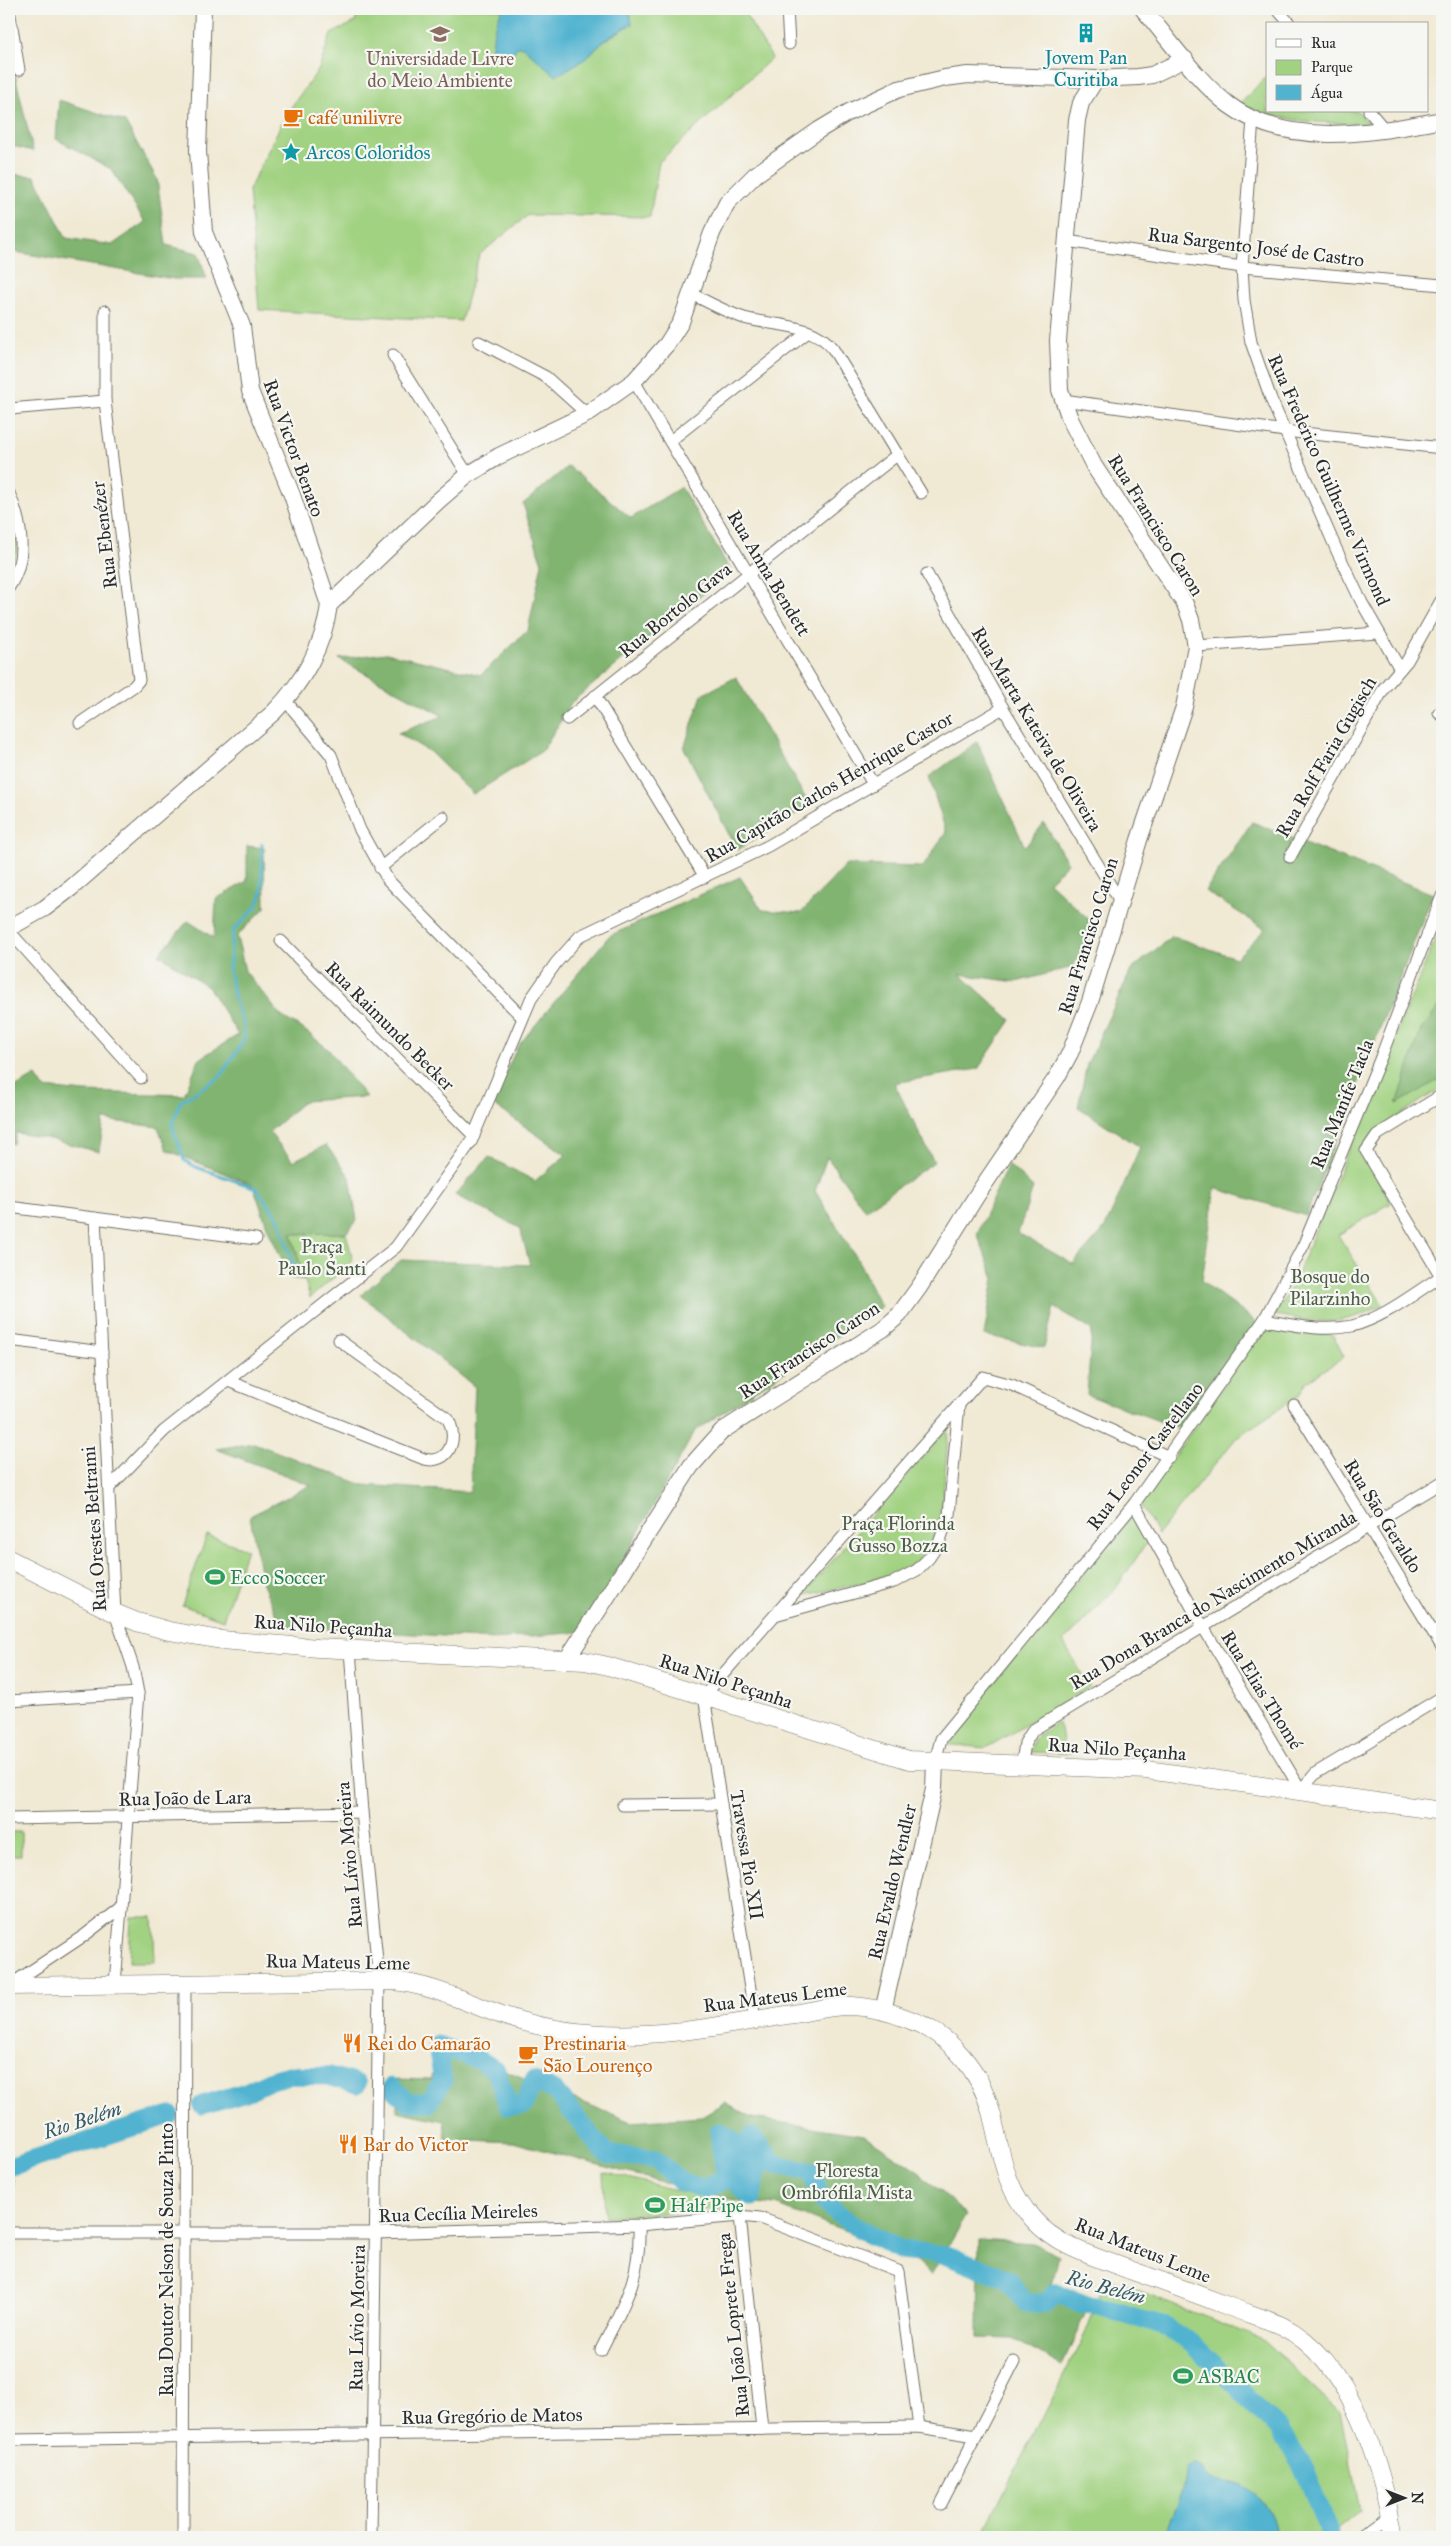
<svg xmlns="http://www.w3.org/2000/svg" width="1451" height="2546" font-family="'IM FELL Great Primer',serif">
	<rect width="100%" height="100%" fill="#f6f6f2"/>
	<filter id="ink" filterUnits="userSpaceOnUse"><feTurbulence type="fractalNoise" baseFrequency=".02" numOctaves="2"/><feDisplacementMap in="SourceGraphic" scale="10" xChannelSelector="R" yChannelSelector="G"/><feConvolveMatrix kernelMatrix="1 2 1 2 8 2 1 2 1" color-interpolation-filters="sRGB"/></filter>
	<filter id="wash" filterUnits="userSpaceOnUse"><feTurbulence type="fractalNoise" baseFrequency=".0096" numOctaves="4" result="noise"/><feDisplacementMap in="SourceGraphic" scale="20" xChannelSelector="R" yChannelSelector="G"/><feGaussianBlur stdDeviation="1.12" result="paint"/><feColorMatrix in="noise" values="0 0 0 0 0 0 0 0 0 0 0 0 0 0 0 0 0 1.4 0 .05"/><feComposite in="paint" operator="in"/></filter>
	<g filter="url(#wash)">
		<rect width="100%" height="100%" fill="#f0e9d3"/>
		<!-- green -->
		<g fill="#a1d281" stroke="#667e56">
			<polygon points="360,9 742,9 772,58 659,162 650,217 528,215 479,255 461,321 259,310 249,190 286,114 319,69 331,34 355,22"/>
			<path d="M 1267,76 L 1267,111 L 1358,111 L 1369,124 C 1324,123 1282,123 1240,104 Z"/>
			<polygon points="9,502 18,545 13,568 9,560"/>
			<path d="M 1442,923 L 1442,1087 L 1376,1131 L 1361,1149 L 1391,1203 L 1338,1235 L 1383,1305 C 1342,1327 1319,1323 1275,1315 L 1293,1284 Z"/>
			<polygon points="346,1233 353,1261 310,1298 291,1234"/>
			<polygon points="1265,1326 1333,1335 1344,1357 1306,1382 1300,1395 1237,1437 1158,1534 1140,1505"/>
			<path d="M 949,1426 L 941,1519 C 936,1537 926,1556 910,1567 C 893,1579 826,1590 802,1596 Z"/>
			<polygon points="1132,1514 1148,1541 1116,1588 1063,1642 1090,1687 986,1748 943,1744"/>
			<polygon points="207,1535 247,1549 223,1620 182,1605"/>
			<polygon points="1057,1722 1061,1728 1063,1743 1072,1754 1030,1752 1034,1739"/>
			<rect x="9" y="1832" width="12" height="23"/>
			<polygon points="131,1917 153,1917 155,1962 129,1962"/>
			<polygon points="603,2172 745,2207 605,2217"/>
			<polygon points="13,2179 13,2225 9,2225 9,2181"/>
			<polygon points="1105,2277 1263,2340 1340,2412 1360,2510 1327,2537 981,2537 1088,2328"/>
		</g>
		<!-- forest -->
		<g fill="#80b46f" stroke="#56704d">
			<polygon points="9,49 33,151 9,145"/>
			<polygon points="59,100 125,122 157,179 166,245 198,253 207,279 174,279 9,251 9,174 35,176 66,238 112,245 145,222 111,169 56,139"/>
			<polygon points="568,466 631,518 681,487 731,571 573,701 542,751 473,794 430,752 398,733 443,716 339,659 386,653 481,675 528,630 542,563 523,504"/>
			<polygon points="736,677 810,806 737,850 684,748 702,695"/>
			<polygon points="977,742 1025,847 1044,823 1068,863 1049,882 1097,927 1073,967 1016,982 960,974 1011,1020 978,1069 894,1083 934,1162 865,1210 827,1157 815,1191 858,1260 881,1307 695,1431 583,1632 494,1639 281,1626 262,1582 250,1516 311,1485 216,1449 254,1443 363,1485 470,1492 475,1387 361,1295 401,1260 530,1265 520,1228 455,1195 489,1157 535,1181 566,1155 491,1103 518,1046 609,936 740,877 762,910 801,913 846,865 923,867 946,832 929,777"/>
			<polygon points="1252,822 1433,894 1306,1216 1215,1188 1202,1281 1257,1323 1179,1428 1087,1395 1092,1330 1054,1307 1044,1348 984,1335 994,1278 977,1234 1008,1164 1033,1188 1018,1233 1073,1264 1105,1228 1140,1147 1078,1107 1087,1064 1131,970 1172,936 1236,958 1265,929 1205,891"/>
			<polygon points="247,846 264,848 265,908 237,936 245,971 281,1016 303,1029 328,1049 366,1097 304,1101 269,1132 293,1161 326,1145 350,1177 357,1221 346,1233 291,1234 305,1280 291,1278 269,1232 253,1185 167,1150 158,1127 104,1120 99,1152 46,1138 16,1133 13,1144 9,1143 9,1091 36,1076 44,1088 85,1092 184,1095 199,1059 238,1035 209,988 159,954 188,921 214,938 216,899 247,881"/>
			<polygon points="1442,1003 1442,1078 1397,1104 1421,1030"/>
			<polygon points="434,2041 631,2122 702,2117 725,2103 752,2118 864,2135 920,2173 966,2215 931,2275 913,2258 776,2205 739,2201 658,2181 513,2142 446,2139 444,2121 397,2111 397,2079 432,2080"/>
			<polygon points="979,2239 1033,2243 1059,2255 1052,2284 1092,2301 1062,2366 1013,2339 978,2338"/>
		</g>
		<!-- water -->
		<g fill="#51b3d0" stroke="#3e6f7e">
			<polygon points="502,9 629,9 632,24 605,40 585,59 556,76 523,47 517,47 510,58 495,58 491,54 494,30"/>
			<path d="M 1193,2463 L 1203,2467 C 1213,2486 1225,2479 1242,2485 C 1258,2490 1277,2520 1276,2537 L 1166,2537 C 1169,2509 1185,2500 1185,2469 Z"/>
		</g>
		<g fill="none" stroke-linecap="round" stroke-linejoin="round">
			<!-- stream -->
			<polyline stroke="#51b3d0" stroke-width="3" points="262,844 262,892 257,906 233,931 229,970 236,1005 244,1025 244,1040 220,1077 180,1102 172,1125 184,1160 196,1167 256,1188 279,1219 297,1277"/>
			<!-- river -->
			<g stroke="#51b3d0" stroke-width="19">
				<polyline points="392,2087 408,2102 429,2102 443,2081 437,2045 480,2060 496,2070 508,2106 524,2105 533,2081 555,2091 606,2154 655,2159 680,2181 704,2189 726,2179 719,2132 735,2142 739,2185 752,2197 757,2170 752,2136 776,2165 812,2172 821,2199 851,2224 900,2250 947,2255 1008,2279 1025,2303 1046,2303 1056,2292 1080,2304 1098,2305 1168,2328 1192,2343 1278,2428 1302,2465 1331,2537"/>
				<polyline points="202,2105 246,2092 271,2080 289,2075 329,2076 357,2084"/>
				<polyline points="9,2167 170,2115"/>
			</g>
		</g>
	</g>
	<g filter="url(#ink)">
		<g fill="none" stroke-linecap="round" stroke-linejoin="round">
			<defs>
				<g id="street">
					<polyline points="9,9 19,70"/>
					<polyline points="787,9 789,44"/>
					<polyline points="1277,9 1290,24"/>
					<polyline points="1369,111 1385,130"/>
					<polyline points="1253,119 1242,267 1244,300 1251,342 1271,399 1337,551 1362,603 1400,669"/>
					<polyline points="1066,241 1242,267 1442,285"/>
					<path d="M 692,294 C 709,303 726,312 744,318 C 772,326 814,323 833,349 L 921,493"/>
					<polyline points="479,342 546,377 587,414"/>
					<polyline points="393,355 468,475"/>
					<polyline points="634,381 873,784"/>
					<polyline points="1063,400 1285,431 1442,448"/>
					<polyline points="9,409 105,401"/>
					<polyline points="670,441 808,332"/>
					<path d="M 9,493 C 22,523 28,559 9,587"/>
					<polyline points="927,574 1003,708 1120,901"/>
					<polyline points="1196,646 1378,633"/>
					<polyline points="595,696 705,877"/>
					<polyline points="285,700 331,755 360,830 388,880 522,1017"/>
					<polyline points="1439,713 1442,715"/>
					<polyline points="567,719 898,454"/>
					<polyline points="80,723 134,686 139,680 105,401 105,311"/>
					<polyline points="1290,857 1384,688 1407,661 1442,599"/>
					<polyline points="380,868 443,817"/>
					<polyline points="9,931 141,1078"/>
					<polyline points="281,941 474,1136"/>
					<polyline points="1442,1095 1377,1135 1366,1151 1442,1278"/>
					<polyline points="9,1207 256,1239"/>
					<polyline points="95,1218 115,1613 133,1667 138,1693 115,1984"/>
					<polyline points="1264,1320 1304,1244 1381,1057 1442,896"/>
					<polyline points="9,1340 102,1352"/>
					<path d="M 228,1381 L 424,1459 C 449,1465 459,1439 448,1419 L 339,1340"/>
					<polyline points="1294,1405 1442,1647"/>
					<polyline points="109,1488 164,1431 396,1247 471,1142 531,999 556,963 580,936 768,846 1003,708"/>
					<polyline points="1134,1504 1203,1627 1301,1790 1316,1773 1442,1697"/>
					<polyline points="775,1615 894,1582 917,1570 929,1558 939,1543 949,1515 959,1404"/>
					<polyline points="350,1650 362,1812 379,1980 371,2537"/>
					<polyline points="9,1701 138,1693"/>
					<path d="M 935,1761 L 941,1739 L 1134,1504 L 1264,1320 C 1293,1325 1323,1332 1352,1326 C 1384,1318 1414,1293 1442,1276"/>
					<polyline points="1022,1763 1025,1743 1033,1730 1442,1482"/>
					<polyline points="623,1805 721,1804"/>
					<polyline points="9,1819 362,1812"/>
					<polyline points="10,1985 85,1935 121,1907"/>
					<polyline points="755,2020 704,1696 983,1377 1012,1385 1169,1457"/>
					<polyline points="740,2216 762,2429"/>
					<polyline points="9,2233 376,2233 639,2225 740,2216 760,2218 898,2271 919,2427"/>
					<path d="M 601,2350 C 624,2304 641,2279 639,2225"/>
					<polyline points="9,2440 919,2427 976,2436"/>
					<polyline points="941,2504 1014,2362"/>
					<polyline points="183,2537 185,1983"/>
					<polyline points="1359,2537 1390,2515"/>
				</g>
				<g id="secondary">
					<polyline points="203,9 198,151 204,232 242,326 250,391 292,495 329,605"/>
					<path d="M 1143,9 C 1170,40 1195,79 1229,105 C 1289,150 1375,132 1442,120"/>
					<path d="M 9,928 L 45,908 L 71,888 L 274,712 C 302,683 324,646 329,605 L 438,501 L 468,475 L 499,456 L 587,414 L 634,381 L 667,344 L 681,322 L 712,233 L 727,203 L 755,175 L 819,130 L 849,112 L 899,89 L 945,78 L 968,75 L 1096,79 L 1138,77 L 1152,75 L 1185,59"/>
					<polyline points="567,1659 691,1466 722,1431 883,1329 899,1315 920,1286 977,1195 1057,1077 1070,1053 1090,1002 1139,840 1184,707 1196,646 1191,620 1185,604 1094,466 1070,419 1060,390 1058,341 1077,120 1081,103 1096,79"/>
					<polyline points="883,2011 934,1789 935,1761"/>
				</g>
				<g id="primary">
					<polyline points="9,1559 115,1613 137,1622 169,1631 221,1640 318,1648 585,1661 608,1666 909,1760 1147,1770 1442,1811"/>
					<path d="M 9,1986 L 394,1981 C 438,1986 470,2005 511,2018 C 554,2032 601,2036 646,2034 C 695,2032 745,2021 794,2014 C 812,2011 833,2005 852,2006 C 871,2007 891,2012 908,2019 C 950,2034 980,2070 991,2112 C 1002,2153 1003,2186 1033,2219 C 1057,2247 1096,2257 1130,2270 C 1164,2282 1199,2295 1233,2308 C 1249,2314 1266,2319 1282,2326 C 1352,2361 1382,2467 1394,2537"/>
				</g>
			</defs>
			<!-- street casing -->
			<use href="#street" stroke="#706e66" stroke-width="13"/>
			<!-- secondary casing -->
			<use href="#secondary" stroke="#706e66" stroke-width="18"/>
			<!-- primary casing -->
			<use href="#primary" stroke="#706e66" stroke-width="19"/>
			<!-- street -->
			<use href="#street" stroke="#fff" stroke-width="11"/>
			<!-- secondary -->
			<use href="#secondary" stroke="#fff" stroke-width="16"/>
			<!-- primary -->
			<use href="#primary" stroke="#fff" stroke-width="18"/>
		</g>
	</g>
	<!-- icons -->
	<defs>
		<symbol id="building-bare" viewBox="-9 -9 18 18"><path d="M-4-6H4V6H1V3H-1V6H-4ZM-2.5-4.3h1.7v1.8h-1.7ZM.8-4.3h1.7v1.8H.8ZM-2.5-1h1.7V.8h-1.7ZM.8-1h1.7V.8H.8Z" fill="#0f9aa8" stroke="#f6f6f2" stroke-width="2.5" paint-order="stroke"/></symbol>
		<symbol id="school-bare" viewBox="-9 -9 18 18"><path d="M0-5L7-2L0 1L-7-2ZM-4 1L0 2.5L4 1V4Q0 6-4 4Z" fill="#8d6e63" stroke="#f6f6f2" stroke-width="2.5" paint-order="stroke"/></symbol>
		<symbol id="cafe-bare" viewBox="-9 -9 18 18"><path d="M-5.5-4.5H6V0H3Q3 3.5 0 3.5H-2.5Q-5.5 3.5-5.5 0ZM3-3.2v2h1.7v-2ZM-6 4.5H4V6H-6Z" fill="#e8710a" stroke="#f6f6f2" stroke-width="2.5" paint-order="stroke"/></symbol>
		<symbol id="sight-bare" viewBox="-9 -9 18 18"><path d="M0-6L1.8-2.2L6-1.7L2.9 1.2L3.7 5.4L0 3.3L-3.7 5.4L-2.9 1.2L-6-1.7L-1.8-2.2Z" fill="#0f9aa8" stroke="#f6f6f2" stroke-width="2.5" paint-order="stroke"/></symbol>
		<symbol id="stadium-bare" viewBox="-9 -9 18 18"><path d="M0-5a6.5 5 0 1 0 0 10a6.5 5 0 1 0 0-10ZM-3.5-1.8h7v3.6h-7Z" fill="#2e9e5b" stroke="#f6f6f2" stroke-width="2.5" paint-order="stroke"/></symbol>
		<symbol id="restaurant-bare" viewBox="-9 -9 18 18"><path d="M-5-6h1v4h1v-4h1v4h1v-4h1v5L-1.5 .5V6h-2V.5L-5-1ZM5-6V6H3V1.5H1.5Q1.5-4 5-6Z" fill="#e8710a" stroke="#f6f6f2" stroke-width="2.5" paint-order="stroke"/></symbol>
	</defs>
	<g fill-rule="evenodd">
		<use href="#building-bare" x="1072" y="19" width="28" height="28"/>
		<use href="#school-bare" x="426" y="20" width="28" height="28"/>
		<use href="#cafe-bare" x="279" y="103" width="28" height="28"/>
		<use href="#sight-bare" x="277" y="138" width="28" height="28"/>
		<use href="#stadium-bare" x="201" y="1563" width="28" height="28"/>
		<use href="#restaurant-bare" x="338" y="2029" width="28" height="28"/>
		<use href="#cafe-bare" x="514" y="2040" width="28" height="28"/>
		<use href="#restaurant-bare" x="334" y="2130" width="28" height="28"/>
		<use href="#stadium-bare" x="641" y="2191" width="28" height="28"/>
		<use href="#stadium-bare" x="1169" y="2362" width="28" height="28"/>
	</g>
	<g text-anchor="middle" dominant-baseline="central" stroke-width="4.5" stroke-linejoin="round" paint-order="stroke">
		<!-- culture labels -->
		<g font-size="19" fill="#0d838f" stroke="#f6f6f2">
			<text x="1086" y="57">Jovem Pan<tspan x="1086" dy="22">Curitiba</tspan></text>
			<text x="306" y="152" text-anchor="start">Arcos Coloridos</text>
		</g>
		<!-- education labels -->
		<g font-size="19" fill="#785e54" stroke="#f6f6f2">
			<text x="440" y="58">Universidade Livre<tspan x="440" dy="22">do Meio Ambiente</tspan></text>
		</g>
		<!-- food labels -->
		<g font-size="19" fill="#c56008" stroke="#f6f6f2" text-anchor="start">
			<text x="308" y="117">café unilivre</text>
			<text x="367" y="2043">Rei do Camarão</text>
			<text x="543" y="2043">Prestinaria<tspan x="543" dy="22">São Lourenço</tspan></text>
			<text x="363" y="2144">Bar do Victor</text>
		</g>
		<!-- street labels -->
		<g font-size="19" fill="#2b2b2b" stroke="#f6f6f2">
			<text transform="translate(1256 247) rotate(7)">Rua Sargento José de Castro</text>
			<text transform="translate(294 448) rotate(70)">Rua Victor Benato</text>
			<text transform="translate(1329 480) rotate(66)">Rua Frederico Guilherme Virmond</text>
			<text transform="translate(1156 525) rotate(58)">Rua Francisco Caron</text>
			<text transform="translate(104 535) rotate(-97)">Rua Ebenézer</text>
			<text transform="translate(769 573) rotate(59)">Rua Anna Bendett</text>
			<text transform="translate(675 610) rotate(-39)">Rua Bortolo Gava</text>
			<text transform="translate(1037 729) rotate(59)">Rua Marta Kateiva de Oliveira</text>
			<text transform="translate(1326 757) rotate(-60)">Rua Rolf Faria Gugisch</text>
			<text transform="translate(829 787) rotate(-30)">Rua Capitão Carlos Henrique Castor</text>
			<text transform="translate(1088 936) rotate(-73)">Rua Francisco Caron</text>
			<text transform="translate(390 1026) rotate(45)">Rua Raimundo Becker</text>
			<text transform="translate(1342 1104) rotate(-68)">Rua Manife Tacla</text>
			<text transform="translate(809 1350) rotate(-33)">Rua Francisco Caron</text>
			<text transform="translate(1145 1456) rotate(-53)">Rua Leonor Castellano</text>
			<text transform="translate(1383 1516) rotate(58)">Rua São Geraldo</text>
			<text transform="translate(94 1529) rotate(-94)">Rua Orestes Beltrami</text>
			<text transform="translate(1213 1600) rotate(-31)">Rua Dona Branca do Nascimento Miranda</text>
			<text transform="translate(323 1626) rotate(4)">Rua Nilo Peçanha</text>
			<text transform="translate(726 1681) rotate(18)">Rua Nilo Peçanha</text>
			<text transform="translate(1262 1690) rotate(58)">Rua Elias Thomé</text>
			<text transform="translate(1117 1749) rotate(4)">Rua Nilo Peçanha</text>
			<text transform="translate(185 1798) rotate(-1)">Rua João de Lara</text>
			<text transform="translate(349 1855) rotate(-95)">Rua Lívio Moreira</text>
			<text transform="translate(747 1855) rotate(81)">Travessa Pio XII</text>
			<text transform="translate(892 1882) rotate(-77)">Rua Evaldo Wendler</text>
			<text transform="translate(338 1962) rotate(1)">Rua Mateus Leme</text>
			<text transform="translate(775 1997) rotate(-7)">Rua Mateus Leme</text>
			<text transform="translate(458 2213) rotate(-2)">Rua Cecília Meireles</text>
			<text transform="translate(1143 2250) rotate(22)">Rua Mateus Leme</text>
			<text transform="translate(166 2260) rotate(-90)">Rua Doutor Nelson de Souza Pinto</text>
			<text transform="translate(357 2318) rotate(-89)">Rua Lívio Moreira</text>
			<text transform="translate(733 2325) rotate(-96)">Rua João Loprete Frega</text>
			<text transform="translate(492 2416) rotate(-1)">Rua Gregório de Matos</text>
		</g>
		<!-- park labels -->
		<g font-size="19" fill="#4e5d45" stroke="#f6f6f2">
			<text x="322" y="1246">Praça<tspan x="322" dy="22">Paulo Santi</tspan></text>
			<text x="1330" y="1276">Bosque do<tspan x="1330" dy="22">Pilarzinho</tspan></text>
			<text x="898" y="1523">Praça Florinda<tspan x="898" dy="22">Gusso Bozza</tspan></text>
			<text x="847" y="2170">Floresta<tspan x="847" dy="22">Ombrófila Mista</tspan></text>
		</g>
		<!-- leisure labels -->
		<g font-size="19" fill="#27864d" stroke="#f6f6f2" text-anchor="start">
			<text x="230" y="1577">Ecco Soccer</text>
			<text x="670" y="2205">Half Pipe</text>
			<text x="1198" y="2376">ASBAC</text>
		</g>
		<!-- water labels -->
		<g font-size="20" font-style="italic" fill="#385b65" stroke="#f6f6f2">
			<text transform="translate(82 2120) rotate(-18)">Rio Belém</text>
			<text transform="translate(1106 2287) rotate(15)">Rio Belém</text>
		</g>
	</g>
	<!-- margin -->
	<rect width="1451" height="2546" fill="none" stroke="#f6f6f2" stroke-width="30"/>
	<!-- legend -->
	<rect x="1266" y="22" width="162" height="90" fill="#f6f6f2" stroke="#a5a5a2"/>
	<rect x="1276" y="39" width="25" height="8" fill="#ffffff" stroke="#a5a5a2"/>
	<text x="1311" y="48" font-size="15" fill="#2b2b2b">Rua</text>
	<rect x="1276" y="60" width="25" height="15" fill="#a1d281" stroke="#a5a5a2"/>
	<text x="1311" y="72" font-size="15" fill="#2b2b2b">Parque</text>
	<rect x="1276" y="85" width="25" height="15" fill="#51b3d0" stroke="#a5a5a2"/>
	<text x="1311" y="98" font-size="15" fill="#2b2b2b">Água</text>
	<!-- north arrow -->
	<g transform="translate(1404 2498) rotate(90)" stroke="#f6f6f2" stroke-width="4" paint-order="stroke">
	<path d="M0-4L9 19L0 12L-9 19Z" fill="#2b2b2b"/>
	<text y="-8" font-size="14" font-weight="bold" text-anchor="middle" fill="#2b2b2b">N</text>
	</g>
</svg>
